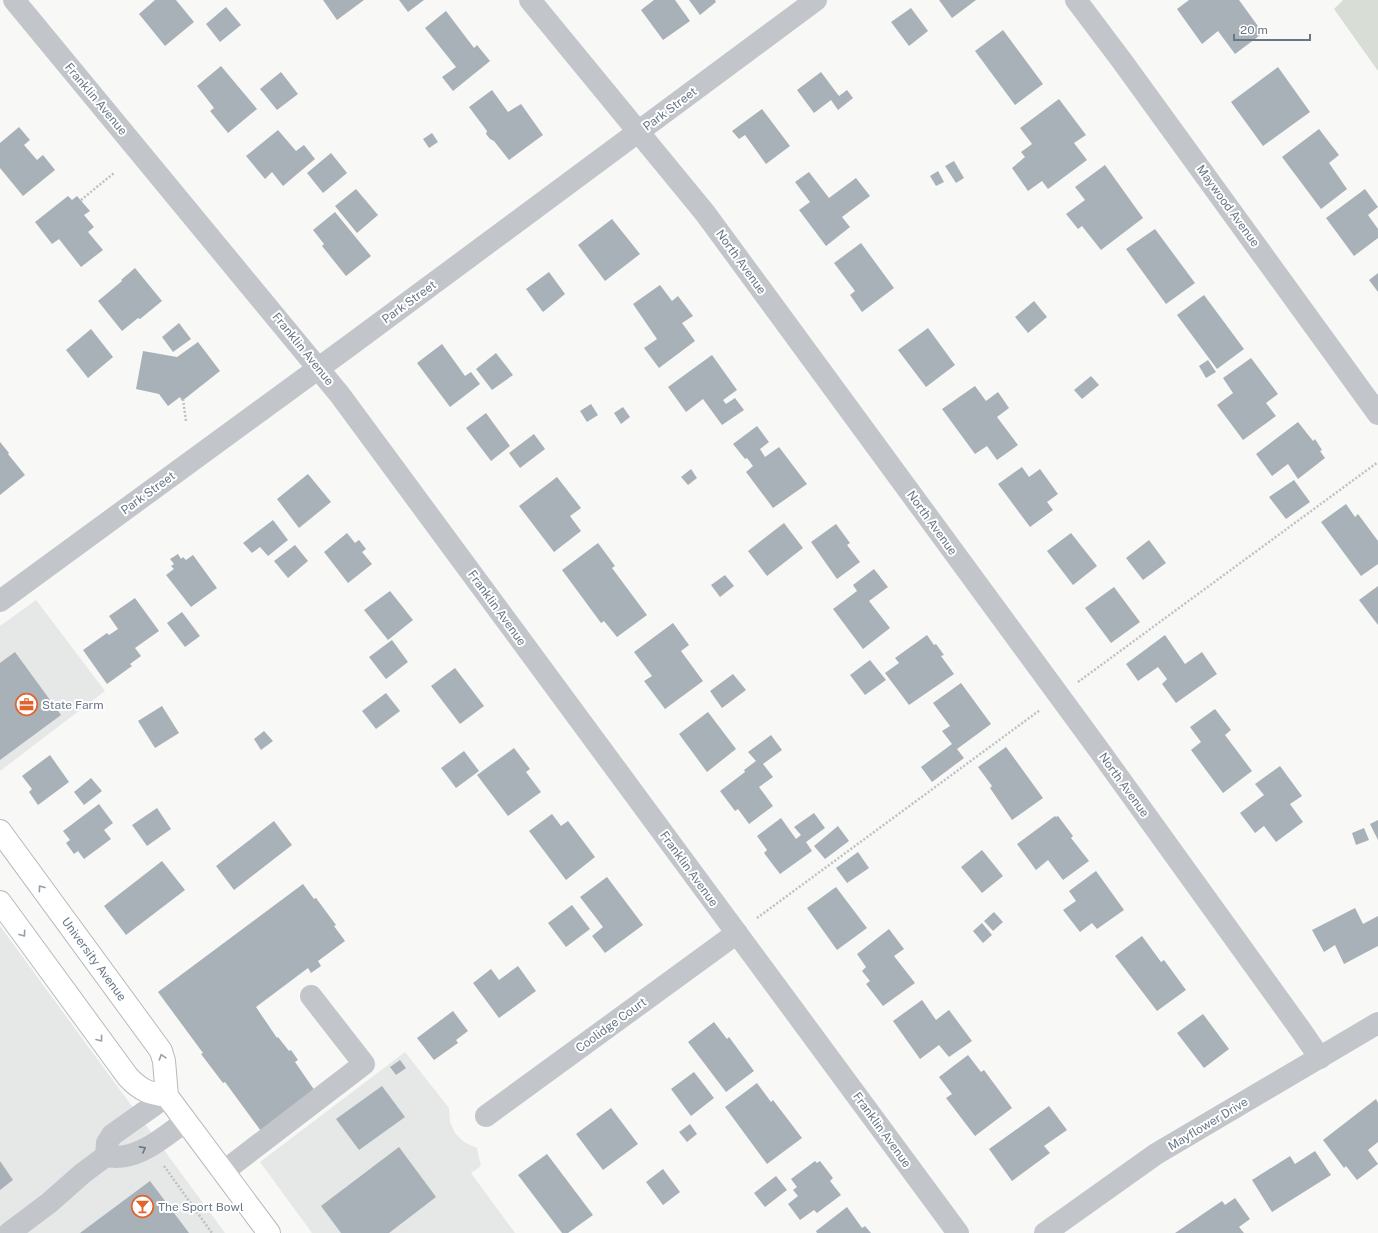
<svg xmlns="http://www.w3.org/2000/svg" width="1378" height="1233" font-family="'Public Sans',sans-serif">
	<rect width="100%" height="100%" fill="#f8f9f6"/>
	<!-- built -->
	<g fill="#e6e8e7">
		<polygon points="36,600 105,691 0,771 0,626"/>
		<polygon points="0,926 98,1060 225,1233 0,1233"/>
		<polygon points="405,1052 449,1108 450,1122 455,1133 464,1142 477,1148 481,1166 471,1173 515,1233 312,1233 260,1162"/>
	</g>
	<!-- green -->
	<polygon fill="#d8ded5" points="1343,0 1378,0 1378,71 1334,9"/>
	<!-- building -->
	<g fill="#a8b1b7">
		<polygon points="155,0 176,0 194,22 165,46 139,14"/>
		<polygon points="323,0 364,0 337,20"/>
		<polygon points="399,0 424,0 408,12"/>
		<polygon points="654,0 675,0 690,21 663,40 641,10"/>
		<polygon points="689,0 715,0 716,2 700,15"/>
		<polygon points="939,0 976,0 952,18"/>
		<polygon points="1189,0 1239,0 1263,33 1235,54 1218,31 1202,44 1177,9"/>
		<polygon points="226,7 241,25 220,42 206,24"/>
		<polygon points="911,8 928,31 909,46 891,22"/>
		<polygon points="446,11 474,48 477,45 490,61 453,91 442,77 456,67 425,28"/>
		<polygon points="1003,30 1043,84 1015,105 975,51"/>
		<polygon points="221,66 257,109 228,133 210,111 214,108 197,86"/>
		<polygon points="1278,67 1310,112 1263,146 1231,102"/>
		<polygon points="281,72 298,94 277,110 260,89"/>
		<polygon points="821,72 839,96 847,90 853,98 838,110 831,100 814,113 797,90"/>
		<polygon points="492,90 508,112 521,104 543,135 509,160 494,141 490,139 486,134 487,131 469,107"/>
		<polygon points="1059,99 1086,135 1074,143 1087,160 1048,189 1042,181 1028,191 1012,168 1025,157 1021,152 1032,144 1020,128"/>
		<polygon points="762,109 790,146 766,164 745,135 739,139 732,131"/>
		<polygon points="19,127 30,140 24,145 37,160 43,155 55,170 23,196 0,168 0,143"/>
		<polygon points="1319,129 1339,155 1329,163 1347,189 1321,209 1282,157"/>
		<polygon points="278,130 296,151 304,145 315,159 283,186 272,172 265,179 246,156"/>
		<polygon points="432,133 438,142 429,148 423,139"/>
		<polygon points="331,153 347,173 323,193 307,173"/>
		<polygon points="954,161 964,178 956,183 945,166"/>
		<polygon points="1105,165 1143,218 1101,250 1082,226 1078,229 1066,214 1085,200 1075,187"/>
		<polygon points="938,171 944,182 936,186 930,176"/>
		<polygon points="809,172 829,198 856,178 870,196 842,217 850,227 826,246 799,210 810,202 795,182"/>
		<polygon points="356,189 378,215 357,233 335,206"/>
		<polygon points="1365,189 1378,207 1368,215 1378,229 1378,238 1354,256 1326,218"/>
		<polygon points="68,196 72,200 77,196 90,211 84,215 94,227 88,232 103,250 81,267 59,239 52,244 35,222"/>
		<polygon points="335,212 371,256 346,276 322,246 324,244 313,230"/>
		<polygon points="612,219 640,254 605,281 578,245"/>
		<polygon points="1155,229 1195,283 1166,304 1126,249"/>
		<polygon points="861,243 894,288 862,312 850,295 855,291 834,263"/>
		<polygon points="135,268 162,301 140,319 138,318 122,331 98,301 122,281 121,280"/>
		<polygon points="549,272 565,294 543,312 526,289"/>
		<polygon points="1378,273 1378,292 1369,280"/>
		<polygon points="660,285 672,301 678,296 693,316 682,323 695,341 659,368 644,348 657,339 633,304"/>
		<polygon points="1204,295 1244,349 1217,369 1177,315"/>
		<polygon points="1034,301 1047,317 1028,333 1015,317"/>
		<polygon points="179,323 191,339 173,352 162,337"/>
		<polygon points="928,328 955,365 926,387 898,350"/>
		<polygon points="91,329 113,357 88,378 66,350"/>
		<polygon points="198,342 220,371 182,401 180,397 168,406 159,394 136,389 143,351 177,357"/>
		<polygon points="442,344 465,376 471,372 480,384 450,407 417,363"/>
		<polygon points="496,353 513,375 492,390 476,369"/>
		<polygon points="712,355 737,390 723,400 726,404 735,398 744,410 722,425 703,399 686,412 668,387"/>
		<polygon points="1251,358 1278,394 1266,403 1276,416 1243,440 1217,405 1233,393 1223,378"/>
		<polygon points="1208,360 1216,372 1206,378 1199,366"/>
		<polygon points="1091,376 1099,385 1082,399 1074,390"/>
		<polygon points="975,386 986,401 998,392 1009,408 997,417 1018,445 997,460 987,446 975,454 942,409"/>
		<polygon points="591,404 598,415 587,422 580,411"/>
		<polygon points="623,407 630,417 621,424 614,413"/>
		<polygon points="486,413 510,446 491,461 466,428"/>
		<polygon points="1298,422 1313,441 1315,439 1322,450 1320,451 1325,458 1298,479 1288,464 1272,476 1256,454"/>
		<polygon points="757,426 769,442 760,449 765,457 779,447 807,484 773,508 746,472 753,466 747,458 745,459 733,444"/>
		<polygon points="534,434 545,449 520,468 509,453"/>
		<polygon points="0,442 9,453 8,454 25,475 0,495"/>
		<polygon points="1022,467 1029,477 1040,469 1058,494 1047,502 1053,510 1030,527 998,484"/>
		<polygon points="691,469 697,478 688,485 681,477"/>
		<polygon points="308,474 331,502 299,528 277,499"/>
		<polygon points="557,477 581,508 570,516 581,531 554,552 519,506"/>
		<polygon points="1294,480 1310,502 1286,519 1269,497"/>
		<polygon points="1346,504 1355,517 1358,514 1378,541 1378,564 1361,576 1321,522"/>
		<polygon points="273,520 288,540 268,556 260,547 252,553 243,543"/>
		<polygon points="784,523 803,548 767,576 748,551"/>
		<polygon points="836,524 850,543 847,545 860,562 837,579 811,542"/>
		<polygon points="347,533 355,543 359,540 366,549 362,552 372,564 348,583 324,552"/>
		<polygon points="1071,533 1097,566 1073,585 1047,551"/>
		<polygon points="1149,540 1166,563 1143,580 1126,558"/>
		<polygon points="598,543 615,566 612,568 647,615 617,637 604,621 601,623 562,570"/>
		<polygon points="295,545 308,561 288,578 274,561"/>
		<polygon points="178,554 181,559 183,557 186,560 193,555 217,588 191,607 166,575 174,569 171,566 174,564 170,559"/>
		<polygon points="874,569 888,587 869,601 890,628 863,649 833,609 857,591 853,585"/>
		<polygon points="725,575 734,586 720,597 711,585"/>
		<polygon points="1378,586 1378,625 1359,600"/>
		<polygon points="1114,587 1140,622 1111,643 1085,608"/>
		<polygon points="390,591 413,620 388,640 364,610"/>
		<polygon points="135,598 159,631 135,648 141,656 130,664 132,666 107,684 83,650 107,633 109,635 118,629 109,616"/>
		<polygon points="182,612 200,636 185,647 167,623"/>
		<polygon points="673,623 689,645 681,651 703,681 665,709 644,681 652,676 634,652"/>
		<polygon points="927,635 934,645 936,644 944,655 941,656 954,674 909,705 885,673 899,663 895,658"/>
		<polygon points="1165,635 1185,664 1202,652 1217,674 1176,703 1162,684 1167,679 1158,667 1138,681 1126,664"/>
		<polygon points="392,640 408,662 386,679 369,657"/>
		<polygon points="15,652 61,715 0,760 0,663"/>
		<polygon points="870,660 886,680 865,695 850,675"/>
		<polygon points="455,668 484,706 460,724 431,686"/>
		<polygon points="733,674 746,690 722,708 710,691"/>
		<polygon points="961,683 991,724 957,749 964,758 932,782 921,767 952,744 942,731 950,726 933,703"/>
		<polygon points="386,693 400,711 376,729 362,711"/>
		<polygon points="162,706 179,733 155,748 138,721"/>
		<polygon points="1215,709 1231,730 1225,735 1252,771 1223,793 1191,750 1201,742 1190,727"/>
		<polygon points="708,712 736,749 707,772 679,734"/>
		<polygon points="264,731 273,741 261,750 254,739"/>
		<polygon points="771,735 782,750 763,764 773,777 759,787 773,806 749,824 738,809 735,811 720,791 745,772 744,770 756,761 748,752"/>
		<polygon points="1006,747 1043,798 1012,820 990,788 992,786 978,767"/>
		<polygon points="514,748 530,769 526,772 541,792 508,816 477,775"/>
		<polygon points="464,751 479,771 456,788 441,768"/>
		<polygon points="50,755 69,782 38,805 29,792 32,789 22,776"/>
		<polygon points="1280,766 1302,796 1290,804 1303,822 1276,842 1264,826 1255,833 1240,813 1264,795 1255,784"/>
		<polygon points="91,778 102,791 84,805 74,792"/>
		<polygon points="99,804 113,823 104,830 111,839 84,859 78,851 74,854 66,843 70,840 63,831"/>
		<polygon points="157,808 171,829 147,846 132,825"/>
		<polygon points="814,813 825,828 806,842 812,851 780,874 764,853 767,850 757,836 781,818 796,839 801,835 794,827"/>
		<polygon points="552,814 561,826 568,821 595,857 566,880 529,831"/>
		<polygon points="1055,816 1056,817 1058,816 1073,836 1071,838 1089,861 1063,880 1048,860 1036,870 1017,844"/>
		<polygon points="1378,820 1378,840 1370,824"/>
		<polygon points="274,821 292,845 234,890 216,866"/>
		<polygon points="838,826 849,841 825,859 814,846"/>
		<polygon points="1364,828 1369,840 1356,845 1352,833"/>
		<polygon points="982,850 1003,876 982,893 961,867"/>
		<polygon points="858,852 869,868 847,883 836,868"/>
		<polygon points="162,861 185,890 126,935 104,906"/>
		<polygon points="1096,871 1124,910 1097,929 1092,923 1080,932 1063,910 1076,901 1069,891"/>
		<polygon points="607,877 643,925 605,953 592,936 603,927 580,897"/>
		<polygon points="303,884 314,899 316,898 336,925 334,926 345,941 318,961 321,966 311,973 308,968 256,1007 277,1038 278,1037 289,1051 291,1050 298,1060 295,1062 315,1091 261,1131 225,1082 223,1083 201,1054 203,1053 158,992"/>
		<polygon points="836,887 867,928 837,950 807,908"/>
		<polygon points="572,905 590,929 566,947 548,923"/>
		<polygon points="1355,908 1363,924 1378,916 1378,946 1344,964 1335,945 1324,952 1312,930"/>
		<polygon points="994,912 1003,922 993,931 984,921"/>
		<polygon points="982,923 992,935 983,943 973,931"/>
		<polygon points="889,929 904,949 894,956 915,983 883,1006 866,984 870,981 862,971 866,967 857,954"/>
		<polygon points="1142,936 1161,962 1164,960 1186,990 1157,1011 1115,956"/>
		<polygon points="518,966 536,991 499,1018 473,983 491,969 499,980"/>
		<polygon points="922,1000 936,1020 949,1010 972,1041 949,1057 939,1045 920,1059 893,1021"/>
		<polygon points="453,1011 468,1031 456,1040 458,1043 434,1060 417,1038"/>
		<polygon points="1203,1014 1229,1049 1204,1068 1177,1033"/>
		<polygon points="714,1022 727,1039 729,1037 754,1071 726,1092 688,1042"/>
		<polygon points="968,1055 981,1072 984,1070 1012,1108 975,1136 946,1098 952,1094 939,1077"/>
		<polygon points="400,1060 406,1068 396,1075 390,1067"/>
		<polygon points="694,1072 714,1098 691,1116 671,1089"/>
		<polygon points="757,1083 771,1102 773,1100 802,1138 767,1164 725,1107"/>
		<polygon points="382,1086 405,1117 359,1150 336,1119"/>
		<polygon points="1376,1099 1378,1103 1378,1142 1368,1150 1378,1164 1357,1180 1346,1166 1344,1168 1323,1140"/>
		<polygon points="1049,1106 1067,1130 1044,1146 1050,1153 1012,1181 989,1149"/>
		<polygon points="611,1108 638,1144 603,1170 576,1134"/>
		<polygon points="690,1124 697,1134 687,1142 679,1132"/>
		<polygon points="399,1147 436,1197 389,1233 341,1233 321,1206"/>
		<polygon points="1315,1151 1331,1175 1272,1212 1252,1180 1290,1156 1295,1164"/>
		<polygon points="547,1154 593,1215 568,1233 562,1233 518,1175"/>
		<polygon points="0,1161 13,1180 0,1190"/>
		<polygon points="815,1161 817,1163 820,1161 833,1178 830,1181 841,1195 817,1213 814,1210 800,1220 788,1204 798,1196 793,1190 797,1187 791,1179"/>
		<polygon points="663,1169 680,1192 663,1205 646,1182"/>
		<polygon points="776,1176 787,1190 765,1207 754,1193"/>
		<polygon points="150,1181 189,1233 80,1233"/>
		<polygon points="1235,1198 1250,1219 1239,1227 1244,1233 1175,1233 1222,1201 1225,1205"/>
		<polygon points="847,1207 862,1228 865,1226 871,1233 817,1233 816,1231"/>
	</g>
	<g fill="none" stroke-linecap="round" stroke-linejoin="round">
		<defs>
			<g id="major">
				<path id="s1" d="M 0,831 L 156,1044 L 161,1051 L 164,1061 L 167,1096 L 269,1233"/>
				<path d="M 0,902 L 128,1077 C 141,1091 149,1093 167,1096"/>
			</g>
		</defs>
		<!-- major casing -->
		<use href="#major" stroke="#b5b9be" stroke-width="24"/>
		<!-- path -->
		<g stroke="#bec0c3" stroke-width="2.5" stroke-dasharray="2 2" stroke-linecap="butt">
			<polyline points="81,200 114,173"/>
			<polyline points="183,399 186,421"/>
			<polyline points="1078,682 1378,462"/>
			<polyline points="757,918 1040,710"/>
			<polyline points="164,1166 212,1233"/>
		</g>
		<!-- minor -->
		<g stroke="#c2c5ca" stroke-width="22">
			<polyline points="14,0 340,395 958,1233"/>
			<polyline points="530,0 705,213 1099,750 1300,1029 1320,1058"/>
			<polyline points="1076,0 1122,61 1378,414"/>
			<polyline points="0,601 349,346 816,0"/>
			<polyline points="486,1116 737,933"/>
			<polyline points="106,1156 107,1143 112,1135 167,1096"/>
			<polyline points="223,1172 364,1064 311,996"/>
			<path d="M 9,1233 L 49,1203 L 83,1173 L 106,1156 C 137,1162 162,1138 186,1121"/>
			<polyline points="1045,1233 1156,1154 1378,1023"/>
		</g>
		<!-- major -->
		<use href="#major" stroke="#fff" stroke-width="22"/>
	</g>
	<!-- one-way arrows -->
	<defs><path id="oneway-chevron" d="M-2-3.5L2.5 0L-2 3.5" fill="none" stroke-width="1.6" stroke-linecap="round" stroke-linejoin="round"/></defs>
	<g stroke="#95a0ab">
		<use href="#oneway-chevron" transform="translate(41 888) rotate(-126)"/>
		<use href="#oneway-chevron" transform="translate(23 934) rotate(54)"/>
		<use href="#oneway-chevron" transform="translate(100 1039) rotate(53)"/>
		<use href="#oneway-chevron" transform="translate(162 1057) rotate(-108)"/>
	</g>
	<use stroke="#687787" href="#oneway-chevron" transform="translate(143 1149) rotate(-28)"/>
	<!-- icons -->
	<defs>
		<symbol id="office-ring" viewBox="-11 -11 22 22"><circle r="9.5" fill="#fff" stroke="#e2642d" stroke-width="1.5"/><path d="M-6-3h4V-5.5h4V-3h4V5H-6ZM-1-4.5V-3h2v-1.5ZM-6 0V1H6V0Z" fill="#e2642d"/></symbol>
		<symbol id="bar-ring" viewBox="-11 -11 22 22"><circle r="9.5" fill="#fff" stroke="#e2642d" stroke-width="1.5"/><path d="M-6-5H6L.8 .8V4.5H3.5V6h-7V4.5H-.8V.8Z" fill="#e2642d"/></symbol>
	</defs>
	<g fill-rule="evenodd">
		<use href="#office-ring" x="14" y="692" width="25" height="25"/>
		<use href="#bar-ring" x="130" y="1194" width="25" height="25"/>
	</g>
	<g text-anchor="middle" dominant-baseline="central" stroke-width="4" stroke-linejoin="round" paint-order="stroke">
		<!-- street labels -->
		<g font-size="12" fill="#687787" stroke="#fff">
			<text transform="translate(96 99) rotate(50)">Franklin Avenue</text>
			<text transform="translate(670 109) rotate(-37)">Park Street</text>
			<text transform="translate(1228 206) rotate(54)">Maywood Avenue</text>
			<text transform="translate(741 262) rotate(54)">North Avenue</text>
			<text transform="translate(409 302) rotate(-36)">Park Street</text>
			<text transform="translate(303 349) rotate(51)">Franklin Avenue</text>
			<text transform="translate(148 493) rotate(-36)">Park Street</text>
			<text transform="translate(932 523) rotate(54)">North Avenue</text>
			<text transform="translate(497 608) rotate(54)">Franklin Avenue</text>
			<text transform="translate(1124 785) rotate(54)">North Avenue</text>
			<text transform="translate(689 869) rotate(54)">Franklin Avenue</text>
			<text stroke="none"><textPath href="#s1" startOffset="159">University Avenue</textPath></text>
			<text transform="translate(611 1025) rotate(-36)">Coolidge Court</text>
			<text transform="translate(1208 1124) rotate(-31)">Mayflower Drive</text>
			<text transform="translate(882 1130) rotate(54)">Franklin Avenue</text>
		</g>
		<!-- poi labels -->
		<g font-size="12" fill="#687787" stroke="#fff" text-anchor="start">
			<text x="42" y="705">State Farm</text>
			<text x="158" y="1207">The Sport Bowl</text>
		</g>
	</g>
	<!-- scale -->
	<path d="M1234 34v6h76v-6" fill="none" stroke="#687787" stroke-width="2"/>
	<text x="1240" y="34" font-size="12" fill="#687787" stroke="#ffffff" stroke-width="3" paint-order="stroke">20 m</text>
</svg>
